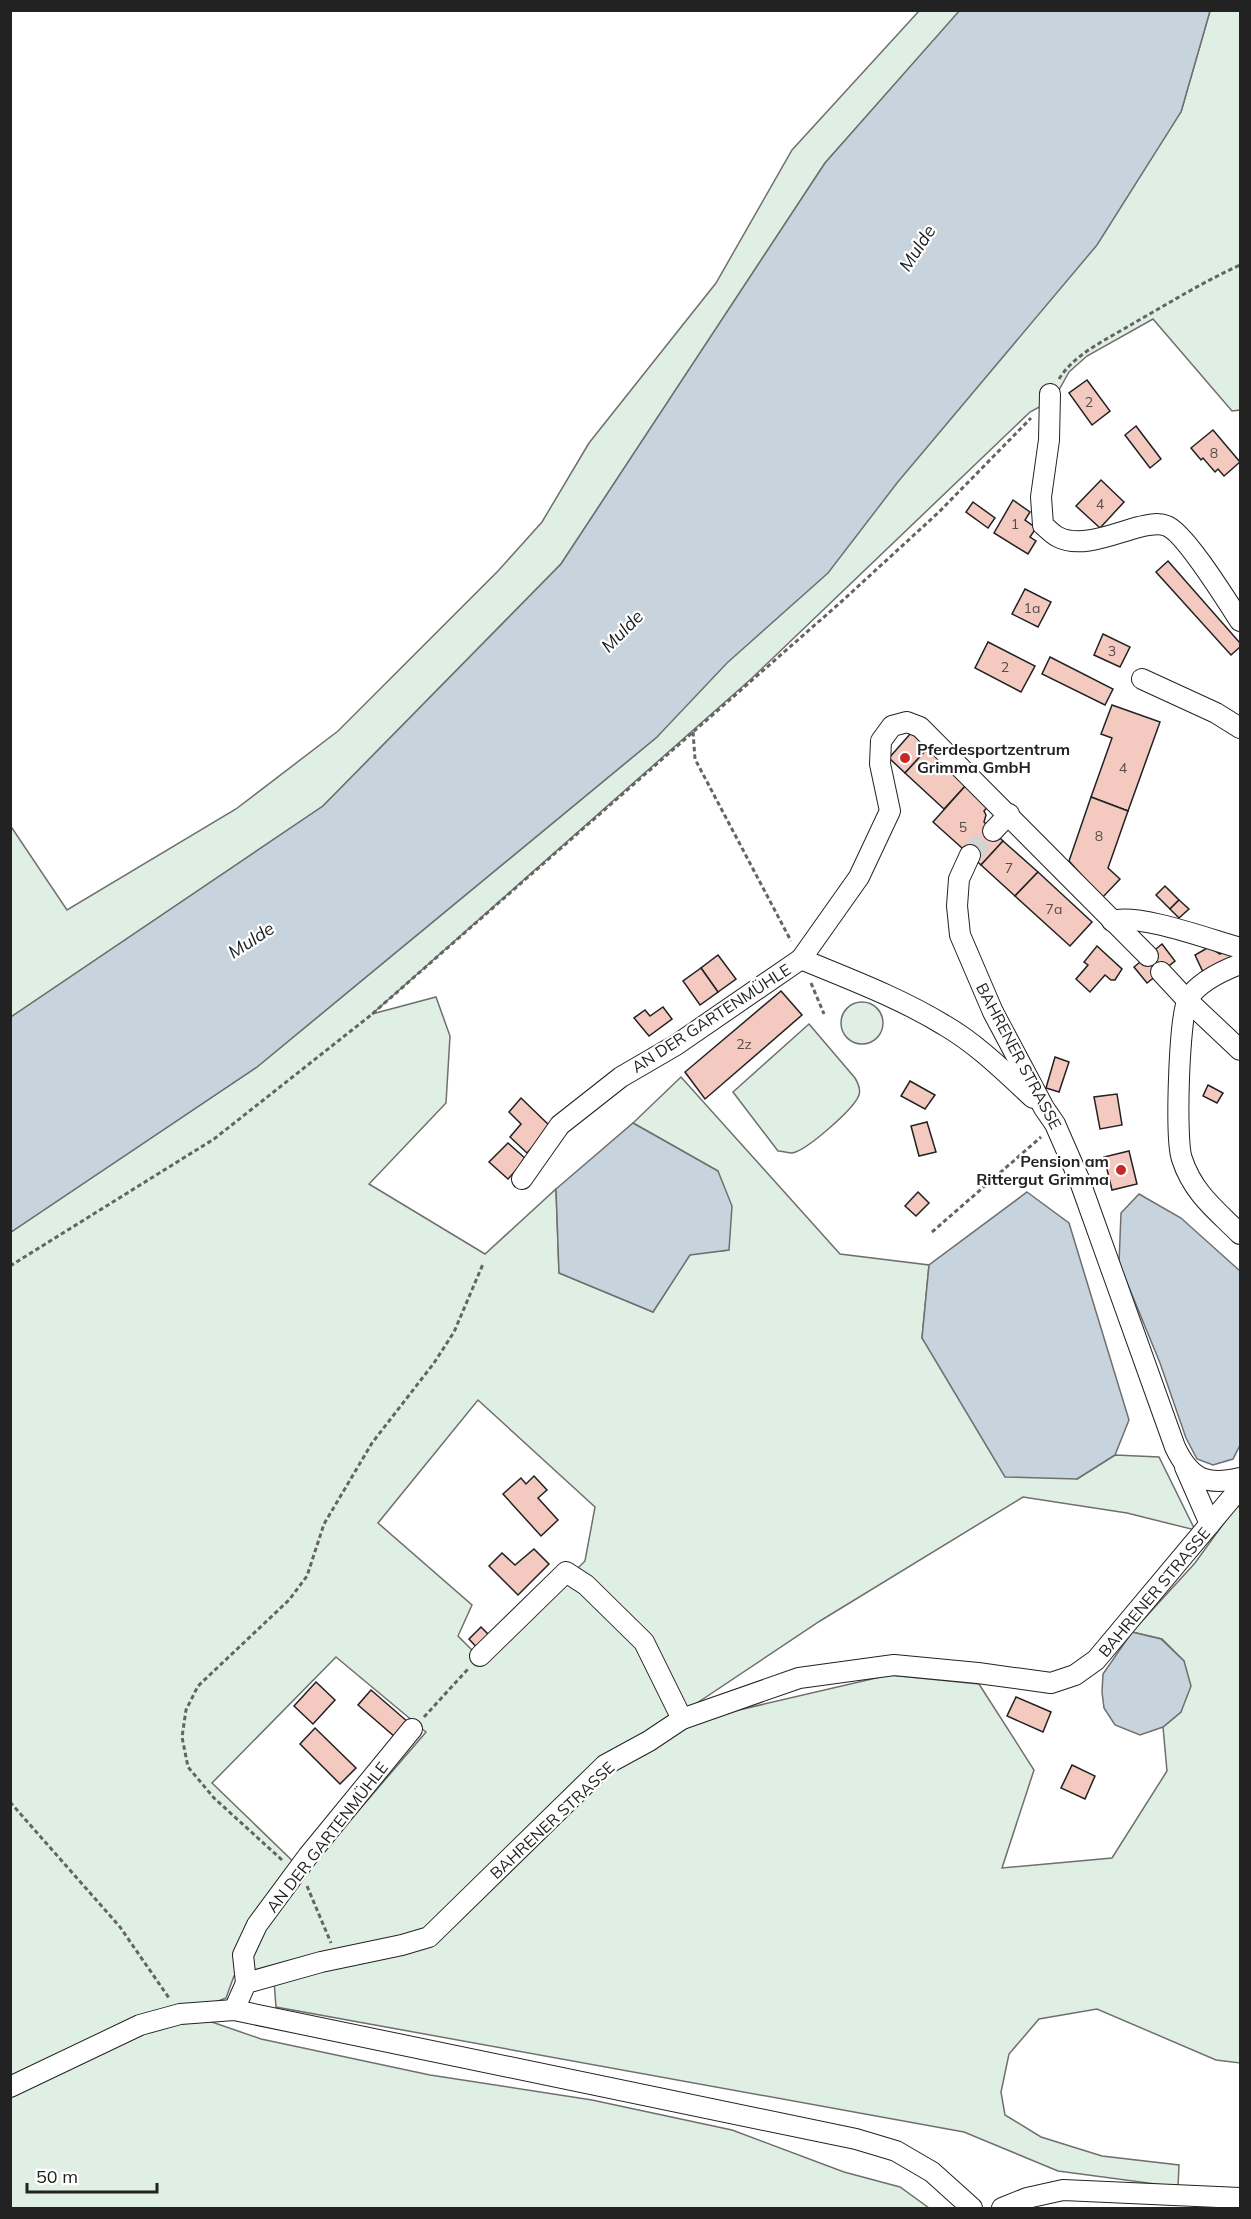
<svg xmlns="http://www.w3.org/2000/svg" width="1251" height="2219" font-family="Mulish,sans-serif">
	<rect width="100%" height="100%" fill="#fff"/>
	<!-- green -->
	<g fill="#e0efe3" stroke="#6f6f6f" stroke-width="1.5" fill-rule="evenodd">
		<polygon points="919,11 960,11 825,163 561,564 323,806 11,1017 10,825 67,910 236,809 338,731 498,571 542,522 589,443 716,283 792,150"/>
		<path d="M 1210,11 L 1240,11 L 1240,410 L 1232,411 L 1153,319 L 1087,356 L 1069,372 L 1054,399 L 1030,412 L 751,679 L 372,1014 L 436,997 L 450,1036 L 446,1103 L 369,1184 L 485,1254 L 556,1189 L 559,1273 L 653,1312 L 690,1254 L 728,1250 L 718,1171 L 633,1123 L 681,1077 L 840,1254 L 929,1265 L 922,1338 L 1077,1479 L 1115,1455 L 1159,1457 L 1195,1530 L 1127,1513 L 1023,1497 L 820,1621 L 649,1735 L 713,1716 L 889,1675 L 979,1684 L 1034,1770 L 1002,1868 L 1112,1858 L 1167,1771 L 1163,1727 L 1181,1712 L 1184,1661 L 1162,1639 L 1132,1632 L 1195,1563 L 1237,1505 L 1240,1508 L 1240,2063 L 1216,2060 L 1097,2009 L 1039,2019 L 1009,2054 L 1001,2092 L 1005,2115 L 1041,2137 L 1102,2156 L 1179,2165 L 1178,2187 L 1058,2171 L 964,2132 L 276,2007 L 273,1968 L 234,1976 L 226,1998 L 11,2082 L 11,1232 L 257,1067 L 657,737 L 1181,112 ZM 478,1400 L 595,1507 L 585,1561 L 484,1662 L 458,1636 L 472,1605 L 378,1523 ZM 336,1657 L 426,1732 L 305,1873 L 212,1783 Z"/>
		<circle cx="862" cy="1023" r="21"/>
		<path d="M 809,1024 L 855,1078 C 858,1083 861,1089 859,1095 C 854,1109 806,1151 792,1153 C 788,1153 782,1151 778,1151 L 733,1092 Z"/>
		<polygon points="209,2021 261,2039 430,2075 592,2100 732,2130 844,2172 900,2187 929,2208 11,2208 11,2097 119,2042 169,2025"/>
	</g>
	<!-- water -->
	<g fill="#c7d3dd" stroke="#6f6f6f" stroke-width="1.5">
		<polygon points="960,10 1210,11 1181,112 1097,245 897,483 828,573 727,663 657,737 257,1067 11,1232 11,1017 323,806 561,564 825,163"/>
		<polygon points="633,1123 718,1171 732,1206 729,1250 690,1255 653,1312 559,1273 556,1189"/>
		<polygon points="1027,1192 1069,1223 1129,1420 1115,1455 1077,1479 1005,1477 922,1338 929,1265"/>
		<polygon points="1139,1194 1181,1218 1240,1271 1240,1445 1233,1459 1213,1465 1197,1459 1186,1438 1160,1363 1119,1263 1121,1213"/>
		<polygon points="1132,1632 1161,1639 1184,1661 1191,1686 1181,1712 1163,1727 1140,1735 1115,1725 1104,1708 1102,1692 1103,1674"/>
	</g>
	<!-- building -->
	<g fill="#f3c9c0" stroke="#222" stroke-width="1.5">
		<polygon points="1087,380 1110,411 1092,425 1069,393"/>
		<polygon points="1136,426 1161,459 1150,468 1125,435"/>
		<polygon points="1213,430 1240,462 1224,476 1218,469 1215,472 1203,458 1201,460 1191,448"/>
		<polygon points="1101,480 1124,502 1100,528 1076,506"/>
		<polygon points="1013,500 1030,512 1025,520 1036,528 1030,537 1036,541 1028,554 994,533"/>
		<polygon points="973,502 995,518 988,528 966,512"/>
		<polygon points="1168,561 1240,643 1240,647 1231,655 1156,572"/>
		<polygon points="1025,589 1051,602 1038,627 1012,614"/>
		<polygon points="1103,634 1130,647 1120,667 1094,655"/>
		<polygon points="988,642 1035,666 1021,692 975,668"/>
		<polygon points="1050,657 1113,689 1105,705 1042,674"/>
		<polygon points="1112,705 1160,722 1128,811 1091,797 1112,738 1101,734"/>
		<polygon points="911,733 928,748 905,773 889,758"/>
		<polygon points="928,748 967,784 944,809 905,773"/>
		<polygon points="967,784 989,805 984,811 986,815 984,822 1003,841 981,865 933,822"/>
		<polygon points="1091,797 1128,811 1108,868 1120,879 1102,898 1069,861"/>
		<polygon points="1003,841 1038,872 1015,896 981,865"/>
		<polygon points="1038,872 1092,922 1070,946 1015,896"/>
		<polygon points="1165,886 1179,900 1170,909 1156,895"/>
		<polygon points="1179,900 1189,909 1179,918 1170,909"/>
		<polygon points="1162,944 1175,961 1147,983 1134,967"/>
		<polygon points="1097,946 1122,969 1115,980 1111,980 1105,975 1090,992 1076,979 1088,965 1084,962"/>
		<polygon points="1209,947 1220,954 1227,950 1240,956 1203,972 1195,955"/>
		<polygon points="718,955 736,979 718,992 701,968"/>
		<polygon points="701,968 718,992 700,1005 683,981"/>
		<polygon points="781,991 802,1015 705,1099 685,1072"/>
		<polygon points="663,1007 672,1019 649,1036 634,1018 645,1010 650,1016"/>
		<polygon points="1055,1057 1069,1062 1059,1092 1046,1088"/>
		<polygon points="910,1081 935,1095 925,1109 901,1096"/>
		<polygon points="1208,1085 1223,1093 1217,1103 1203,1096"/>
		<polygon points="1117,1094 1122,1125 1100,1129 1094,1097"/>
		<polygon points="521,1098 551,1127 527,1153 510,1137 521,1124 509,1112"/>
		<polygon points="927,1122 936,1152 919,1156 911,1126"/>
		<polygon points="508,1143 526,1159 508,1179 489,1162"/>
		<polygon points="1129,1151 1137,1184 1112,1190 1104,1157"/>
		<polygon points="918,1192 929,1203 916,1216 905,1206"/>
		<polygon points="534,1476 547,1490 538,1498 558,1520 541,1536 503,1494 521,1478 526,1484"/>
		<polygon points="534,1549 549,1564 518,1595 489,1566 502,1553 515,1565"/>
		<polygon points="481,1627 493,1639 480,1651 469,1639"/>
		<polygon points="316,1682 335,1700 313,1724 294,1706"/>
		<polygon points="371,1690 408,1722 395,1737 358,1705"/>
		<polygon points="1016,1697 1051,1712 1043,1732 1007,1716"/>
		<polygon points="315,1728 356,1768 340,1784 300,1744"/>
		<polygon points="1072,1765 1095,1776 1085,1799 1061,1788"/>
	</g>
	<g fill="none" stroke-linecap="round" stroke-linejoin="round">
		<!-- minor-tunnel -->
		<polyline stroke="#d3d3d3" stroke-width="20" stroke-dasharray="20 10" stroke-linecap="butt" points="970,855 993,831"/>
		<defs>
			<g id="minor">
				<path d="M 1050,394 L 1049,440 L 1041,497 L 1043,525 C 1048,529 1052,534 1058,537 C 1081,549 1115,533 1139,527 C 1148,525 1158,522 1167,526 C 1185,533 1227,601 1240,621"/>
				<polyline points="1142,679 1216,713 1240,728"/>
				<polyline points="993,831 1009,814"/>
				<path d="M 970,855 L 959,879 L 957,906 L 960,935 L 993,1012 L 1044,1108 L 1055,1124 L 1079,1179 L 1175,1447 C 1190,1479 1206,1486 1240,1478"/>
				<path d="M 1112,921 C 1139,913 1211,940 1240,948"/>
				<path d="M 801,959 C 849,979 898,997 944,1025 C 977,1044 1005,1072 1033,1098"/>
				<path d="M 1240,964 C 1222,971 1198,982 1188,999 C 1179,1015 1175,1141 1182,1159 C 1193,1193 1216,1210 1240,1234"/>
				<polyline points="1161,972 1187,1000 1240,1050"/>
				<polyline points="522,1179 560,1125 621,1077 676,1045 801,959 859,877 890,811 880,764 881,741 892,726 907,722 920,727 1148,956"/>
				<polyline points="1185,1467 1210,1524"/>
				<polyline points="480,1656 566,1572 586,1585 644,1642 682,1719"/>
				<polyline points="246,1983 243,1955 257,1925 308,1856 412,1729"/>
				<polyline points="234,2010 246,1983 321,1962 402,1945 429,1937 605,1765 649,1741 682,1719 799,1678 894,1665 978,1673 1051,1683 1075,1675 1096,1660 1240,1488"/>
				<polyline points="10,2087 140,2025 180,2014 234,2010 856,2139 896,2151 932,2172 972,2208"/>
				<polyline points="1002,2208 1027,2198 1063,2190 1240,2198"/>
			</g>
		</defs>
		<!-- minor casing -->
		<use href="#minor" stroke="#222" stroke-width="22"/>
		<!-- path -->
		<g stroke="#646464" stroke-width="3" stroke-dasharray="4.5 3" stroke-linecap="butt">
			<path d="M 1059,379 C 1075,353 1108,339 1134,323 C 1169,303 1203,282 1240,265"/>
			<polyline points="693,732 695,759 791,941"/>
			<polyline points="811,983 824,1014"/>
			<polyline points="932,1232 1041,1137"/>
			<polyline points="10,1266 214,1139 371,1015 841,602 939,512 1031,418"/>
			<polyline points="424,1717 468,1669"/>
			<polyline points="10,1802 120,1927 169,1998"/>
			<polyline points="282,1860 214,1798 188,1767 182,1737 186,1710 198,1686 289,1600 307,1576 324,1524 372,1443 434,1363 454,1332 483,1264"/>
			<polyline points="307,1886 331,1943"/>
		</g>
		<!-- minor -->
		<use href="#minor" stroke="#fff" stroke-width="20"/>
	</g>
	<!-- markers -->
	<g fill="#c62828" stroke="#fff" stroke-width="2">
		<circle cx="905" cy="758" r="6"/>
		<circle cx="1121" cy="1170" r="6"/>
	</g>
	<g text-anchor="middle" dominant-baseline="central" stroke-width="4.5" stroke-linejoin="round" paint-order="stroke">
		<!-- number labels -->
		<g font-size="14" fill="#564c4a">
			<text x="1089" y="402">2</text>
			<text x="1214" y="453">8</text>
			<text x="1100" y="504">4</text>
			<text x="1015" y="524">1</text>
			<text x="1032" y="608">1a</text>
			<text x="1112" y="651">3</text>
			<text x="1005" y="667">2</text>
			<text x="1123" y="768">4</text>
			<text x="963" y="827">5</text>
			<text x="1099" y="836">8</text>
			<text x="1009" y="868">7</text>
			<text x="1054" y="909">7a</text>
			<text x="744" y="1044">2z</text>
		</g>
		<!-- poi labels -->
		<g font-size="16" font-weight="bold" fill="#222" stroke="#fff" text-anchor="start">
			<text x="917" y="749">Pferdesportzentrum<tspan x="917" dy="18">Grimma GmbH</tspan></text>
			<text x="1109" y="1161" text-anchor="end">Pension am<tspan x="1109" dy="18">Rittergut Grimma</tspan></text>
		</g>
		<!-- street labels -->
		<g font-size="16" fill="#222" stroke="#fff">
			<text transform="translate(711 1018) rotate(-33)">AN DER GARTENMÜHLE</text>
			<text transform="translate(1019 1056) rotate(62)">BAHRENER STRASSE</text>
			<text transform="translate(1154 1592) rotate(-50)">BAHRENER STRASSE</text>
			<text transform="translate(552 1820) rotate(-43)">BAHRENER STRASSE</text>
			<text transform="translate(327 1837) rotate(-52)">AN DER GARTENMÜHLE</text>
		</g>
		<!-- water labels -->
		<g font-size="18" font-style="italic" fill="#222" stroke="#fff">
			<text transform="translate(917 248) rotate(-57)">Mulde</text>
			<text transform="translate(622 631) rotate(-45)">Mulde</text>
			<text transform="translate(251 940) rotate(-33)">Mulde</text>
		</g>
	</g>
	<!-- border -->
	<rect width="1251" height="2219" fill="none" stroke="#222222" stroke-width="24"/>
	<!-- scale -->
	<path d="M27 2183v9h130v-9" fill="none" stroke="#222222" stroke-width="3"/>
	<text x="36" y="2183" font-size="18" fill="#222222" stroke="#ffffff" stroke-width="4.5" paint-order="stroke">50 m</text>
</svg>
